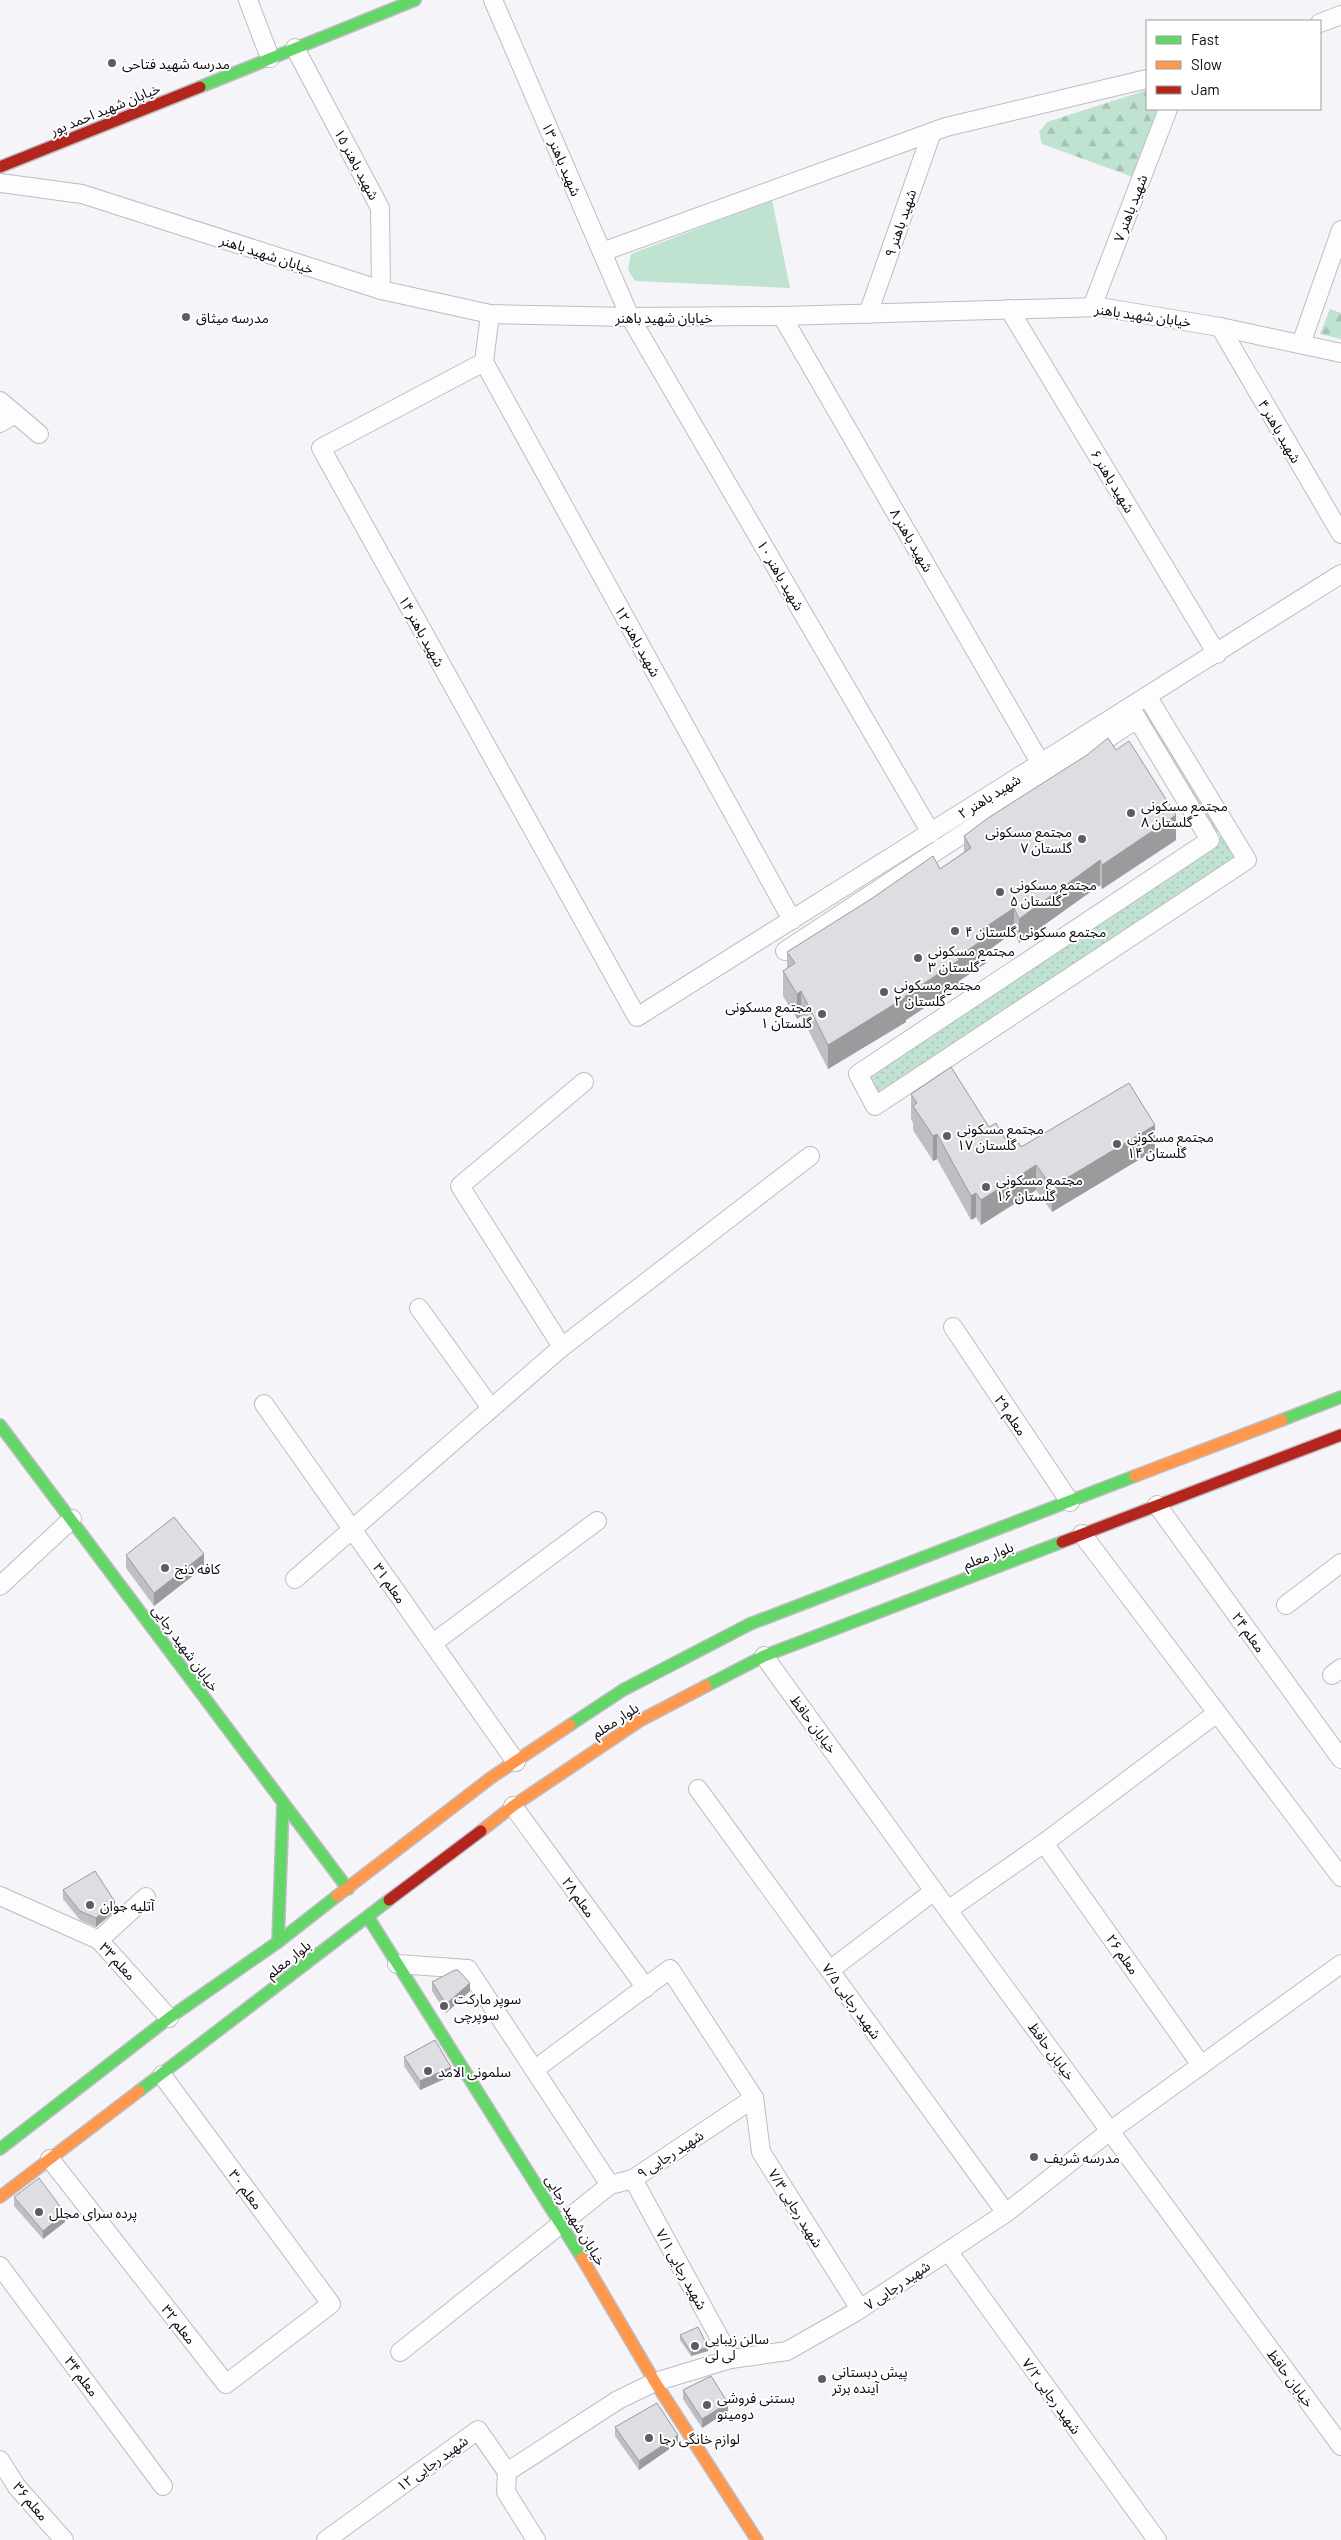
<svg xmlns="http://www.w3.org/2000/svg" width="1341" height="2540" font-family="Barlow,'Noto Sans Arabic',sans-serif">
	<defs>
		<pattern id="grass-dots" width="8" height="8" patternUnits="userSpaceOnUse" patternTransform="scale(1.25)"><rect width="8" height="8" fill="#c0e2d1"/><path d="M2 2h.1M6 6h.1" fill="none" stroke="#a4c1b2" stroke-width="1.8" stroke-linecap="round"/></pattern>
		<pattern id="forest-firs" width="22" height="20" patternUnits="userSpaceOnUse" patternTransform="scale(1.25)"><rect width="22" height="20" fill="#c0e2d1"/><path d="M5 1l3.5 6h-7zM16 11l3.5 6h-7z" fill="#a4c1b2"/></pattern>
	</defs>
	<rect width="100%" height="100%" fill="#f5f4f9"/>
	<!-- grass -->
	<g fill="url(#grass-dots)">
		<polygon points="1150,707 1225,828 1210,836 1138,715"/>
		<polygon points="1227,832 1244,859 876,1101 861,1075"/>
	</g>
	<!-- forest -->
	<g fill="url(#forest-firs)">
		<polygon points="1147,90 1147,109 1158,109 1133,177 1042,144 1039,132 1047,122"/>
		<polygon points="1330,309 1341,313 1341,339 1320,334"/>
	</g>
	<!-- park -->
	<polygon fill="#c0e2d1" points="772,200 790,288 635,281 628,270 631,254"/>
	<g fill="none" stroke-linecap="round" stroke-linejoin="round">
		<defs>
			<g id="street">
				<polyline points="248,0 270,58"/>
				<polyline points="493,0 630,317 931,833"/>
				<polyline points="1320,23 1341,15"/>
				<polyline points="295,48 380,208 381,290"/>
				<polyline points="0,183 82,194 381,290 490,314 630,317 782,316 1100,307 1220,327 1341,353"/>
				<polyline points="602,252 946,127 1147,79"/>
				<polyline points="1092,307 1168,109"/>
				<polyline points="1009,309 1217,654"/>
				<polyline points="490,314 484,362 321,448 637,1017 1341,574"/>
				<polyline points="868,314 932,132"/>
				<polyline points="782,316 1041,764"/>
				<polyline points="1220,327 1341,534"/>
				<polyline points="1301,344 1341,230"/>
				<polyline points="484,362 792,920"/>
				<polyline points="0,401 39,434"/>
				<polyline points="0,423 15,414"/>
				<polyline points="1130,707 1210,840 858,1074 875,1106 1247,860 1147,696"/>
				<polyline points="785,951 1137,719"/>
				<polyline points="419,1308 491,1408"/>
				<polyline points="953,1327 1070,1502"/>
				<polyline points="562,1347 460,1186 584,1082"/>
				<polyline points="264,1404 516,1762"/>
				<polyline points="1157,1505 1341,1759"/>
				<polyline points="1082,1534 1341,1877"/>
				<polyline points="295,1579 562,1347 810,1156"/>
				<polyline points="0,1586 72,1519"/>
				<polyline points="1286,1605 1341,1563"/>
				<polyline points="433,1643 597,1521"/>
				<polyline points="764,1656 934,1891 1341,2446"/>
				<polyline points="1332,1675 1341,1668"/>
				<polyline points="698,1789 1006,2213"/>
				<polyline points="513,1806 646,1988"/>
				<polyline points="1044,1843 1217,1713"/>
				<polyline points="0,1896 99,1940 169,2018"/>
				<polyline points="948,1910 1044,1843 1201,2065"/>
				<polyline points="99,1940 146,1897"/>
				<polyline points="397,1964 468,1969 610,2185"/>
				<polyline points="830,1970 934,1891"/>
				<polyline points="534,2070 670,1969 754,2098 761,2152 860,2309"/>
				<polyline points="50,2159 226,2384 331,2304 162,2075"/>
				<polyline points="633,2179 731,2359"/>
				<polyline points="948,2251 1157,2540"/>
				<polyline points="0,2266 163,2486"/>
				<polyline points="400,2352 610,2185 633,2179 754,2098"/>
				<polyline points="0,2460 17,2487 64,2540"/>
				<polyline points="507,2472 506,2492 536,2540"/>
				<polyline points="326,2540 478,2430 507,2472 618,2400 655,2382 731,2359 787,2351 854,2313 1006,2213 1110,2131 1341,1964"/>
			</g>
			<g id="fast">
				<polyline points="200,87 415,0"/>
				<polyline points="1282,1420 1341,1397"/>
				<polyline points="0,1425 348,1889"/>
				<polyline points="706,1686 764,1656 1062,1542"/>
				<polyline points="570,1725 623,1690 750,1624 1135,1476"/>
				<polyline points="368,1917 582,2258"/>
				<polyline points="278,1942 283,1804"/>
				<polyline points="139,2091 389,1900"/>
				<polyline points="0,2149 169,2018 278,1942 337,1896"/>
			</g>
			<g id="slow">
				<polyline points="1135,1476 1282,1420"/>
				<polyline points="481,1831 513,1806 641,1720 706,1686"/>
				<polyline points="337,1896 492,1777 570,1725"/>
				<polyline points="0,2197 139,2091"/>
				<polyline points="582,2258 655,2382 757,2540"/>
			</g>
			<g id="jam">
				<polyline points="0,167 200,87"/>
				<polyline points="1062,1542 1341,1435"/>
				<polyline points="389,1900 481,1831"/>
			</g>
		</defs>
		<!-- street casing -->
		<use href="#street" stroke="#bebcc2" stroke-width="20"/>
		<!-- fast casing -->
		<use href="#fast" stroke="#bebcc2" stroke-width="14"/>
		<!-- slow casing -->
		<use href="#slow" stroke="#bebcc2" stroke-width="14"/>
		<!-- jam casing -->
		<use href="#jam" stroke="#bebcc2" stroke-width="14"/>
		<!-- street -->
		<use href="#street" stroke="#fefdfe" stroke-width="18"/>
		<!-- fast -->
		<use href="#fast" stroke="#63d668" stroke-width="11"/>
		<!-- slow -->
		<use href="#slow" stroke="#ff974d" stroke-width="11"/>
		<!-- jam -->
		<use href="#jam" stroke="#b3261e" stroke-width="11"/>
	</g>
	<!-- wall -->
	<g fill="#bfbec2">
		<polygon points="964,836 1176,840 1102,889 1100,885 1019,943 1014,932 986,952 986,963 959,981 959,985 906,1020 906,1022 828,1069 801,1016 797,1019 783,996 783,971 787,969 787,952 940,869 964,852"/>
		<polygon points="911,1094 989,1127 1005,1139 1021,1147 1155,1150 1052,1212 1036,1190 981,1225 976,1217 971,1220 937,1159 933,1161 913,1130 913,1123 911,1119"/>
		<polygon points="126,1555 204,1567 154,1606 126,1568"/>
		<polygon points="63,1890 115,1911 96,1927 80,1920 63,1899"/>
		<polygon points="432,1982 470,1991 446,2013 432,1991"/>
		<polygon points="404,2057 451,2076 420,2090 404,2066"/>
		<polygon points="14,2197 65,2222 43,2239 14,2206"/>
		<polygon points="680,2335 708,2351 691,2356 680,2340"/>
		<polygon points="683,2390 728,2411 702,2428 683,2399"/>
		<polygon points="615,2427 678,2443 639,2470 615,2436"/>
	</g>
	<!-- shaded-wall -->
	<g fill="#9b9b9e">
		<polygon points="1176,815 1176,840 1102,889 1102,865"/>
		<polygon points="1100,860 1100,885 1019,943 1019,919"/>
		<polygon points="1014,908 1014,932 986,952 986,963 959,981 959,985 906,1020 906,1022 828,1069 828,1045 905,996 957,957 981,930"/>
		<polygon points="801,991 801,1016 797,1019 797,994"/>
		<polygon points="1155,1125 1155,1150 1052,1212 1052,1187"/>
		<polygon points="937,1134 937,1159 933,1161 933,1136"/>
		<polygon points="1036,1165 1036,1190 981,1225 981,1200"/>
		<polygon points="976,1193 976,1217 971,1220 971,1196"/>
		<polygon points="204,1554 204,1567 154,1606 154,1593"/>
		<polygon points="115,1902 115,1911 96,1927 96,1918"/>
		<polygon points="470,1983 470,1991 446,2013 446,2004"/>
		<polygon points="451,2067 451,2076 420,2090 420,2081"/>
		<polygon points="65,2213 65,2222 43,2239 43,2231"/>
		<polygon points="708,2347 708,2351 691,2356 691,2352"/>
		<polygon points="728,2403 728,2411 702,2428 702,2419"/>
		<polygon points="678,2435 678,2443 639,2470 639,2461"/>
	</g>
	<!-- building -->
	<g fill="#dedde2" stroke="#9b9b9e">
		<polygon points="1108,738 1116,750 1129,741 1176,815 1102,865 1100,860 1019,919 1014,908 981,930 986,938 957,957 959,960 905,996 906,997 828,1045 801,991 797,994 783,971 795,963 787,952 871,899 933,856 940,869 971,848 964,836 988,818 1087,755"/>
		<polygon points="951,1067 989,1127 996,1123 1005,1139 1013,1132 1021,1147 1129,1083 1155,1125 1052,1187 1036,1165 981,1200 976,1193 971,1196 937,1134 933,1136 913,1106 917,1103 911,1094"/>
		<polygon points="174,1517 204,1554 154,1593 126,1555"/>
		<polygon points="95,1871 115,1902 96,1918 80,1911 63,1890"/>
		<polygon points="455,1970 458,1970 470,1983 446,2004 432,1982"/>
		<polygon points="435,2040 451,2067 420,2081 404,2057"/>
		<polygon points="39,2178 65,2213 43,2231 14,2197"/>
		<polygon points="698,2327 708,2347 691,2352 680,2335"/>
		<polygon points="711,2376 728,2403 702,2419 683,2390"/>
		<polygon points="657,2403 678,2435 639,2461 615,2427"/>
	</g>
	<!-- markers -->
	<g fill="#5e5c62" stroke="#fff" stroke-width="2">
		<circle cx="112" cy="63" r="5"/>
		<circle cx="186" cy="317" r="5"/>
		<circle cx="1131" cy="813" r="5"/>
		<circle cx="1082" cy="839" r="5"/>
		<circle cx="1000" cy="892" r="5"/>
		<circle cx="955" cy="931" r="5"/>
		<circle cx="918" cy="958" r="5"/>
		<circle cx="884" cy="992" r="5"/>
		<circle cx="822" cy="1014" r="5"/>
		<circle cx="947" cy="1136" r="5"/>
		<circle cx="1117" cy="1144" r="5"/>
		<circle cx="986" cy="1187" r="5"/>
		<circle cx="165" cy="1568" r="5"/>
		<circle cx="90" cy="1905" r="5"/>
		<circle cx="444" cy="2006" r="5"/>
		<circle cx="428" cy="2071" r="5"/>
		<circle cx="1034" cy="2157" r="5"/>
		<circle cx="39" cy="2212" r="5"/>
		<circle cx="695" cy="2346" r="5"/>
		<circle cx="822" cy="2379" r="5"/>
		<circle cx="707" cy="2405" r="5"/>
		<circle cx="649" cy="2438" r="5"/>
	</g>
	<g text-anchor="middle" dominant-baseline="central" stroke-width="4" stroke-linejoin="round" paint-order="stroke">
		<!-- poi labels -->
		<g font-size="14" fill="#0c0a10" stroke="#fff" text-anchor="start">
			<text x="122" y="63">مدرسه شهید فتاحی</text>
			<text x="196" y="317">مدرسه میثاق</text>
			<text x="1141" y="805">مجتمع مسکونی<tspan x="1141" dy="16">گلستان ۸</tspan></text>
			<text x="1072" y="831" text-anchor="end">مجتمع مسکونی<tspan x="1072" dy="16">گلستان ۷</tspan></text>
			<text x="1010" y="884">مجتمع مسکونی<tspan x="1010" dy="16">گلستان ۵</tspan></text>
			<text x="965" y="931">مجتمع مسکونی گلستان ۴</text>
			<text x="928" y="950">مجتمع مسکونی<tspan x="928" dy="16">گلستان ۳</tspan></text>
			<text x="894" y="984">مجتمع مسکونی<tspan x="894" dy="16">گلستان ۲</tspan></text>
			<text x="812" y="1006" text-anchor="end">مجتمع مسکونی<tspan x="812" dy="16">گلستان ۱</tspan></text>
			<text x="957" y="1128">مجتمع مسکونی<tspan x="957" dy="16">گلستان ۱۷</tspan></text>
			<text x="1127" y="1136">مجتمع مسکونی<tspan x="1127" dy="16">گلستان ۱۴</tspan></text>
			<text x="996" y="1179">مجتمع مسکونی<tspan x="996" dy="16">گلستان ۱۶</tspan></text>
			<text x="175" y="1568">کافه دنج</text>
			<text x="100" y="1905">آتلیه جوان</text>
			<text x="454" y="1998">سوپر مارکت<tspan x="454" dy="16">سوپرچی</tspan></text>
			<text x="438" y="2071">سلمونی الامد</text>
			<text x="1044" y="2157">مدرسه شریف</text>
			<text x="49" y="2212">پرده سرای مجلل</text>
			<text x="705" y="2338">سالن زیبایی<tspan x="705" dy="16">لی لی</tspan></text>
			<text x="832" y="2371">پیش دبستانی<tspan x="832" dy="16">آینده برتر</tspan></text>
			<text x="717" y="2397">بستنی فروشی<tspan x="717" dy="16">دومینو</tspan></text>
			<text x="659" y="2438">لوازم خانگی رجا</text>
		</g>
		<!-- street labels -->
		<g font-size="14" fill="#0c0a10" stroke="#fff">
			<text transform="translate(105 109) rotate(-22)">خیابان شهید احمد پور</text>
			<text transform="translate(562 159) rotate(67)">شهید باهنر ۱۳</text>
			<text transform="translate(357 164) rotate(62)">شهید باهنر ۱۵</text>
			<text transform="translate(1130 208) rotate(-69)">شهید باهنر ۷</text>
			<text transform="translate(900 223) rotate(-71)">شهید باهنر ۹</text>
			<text transform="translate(267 254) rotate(18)">خیابان شهید باهنر</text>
			<text transform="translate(1143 315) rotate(8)">خیابان شهید باهنر</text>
			<text x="664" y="317">خیابان شهید باهنر</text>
			<text transform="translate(1280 431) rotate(60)">شهید باهنر ۴</text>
			<text transform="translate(1113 481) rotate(59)">شهید باهنر ۶</text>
			<text transform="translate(912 540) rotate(60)">شهید باهنر ۸</text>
			<text transform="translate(781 575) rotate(60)">شهید باهنر ۱۰</text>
			<text transform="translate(422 631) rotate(61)">شهید باهنر ۱۴</text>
			<text transform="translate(638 641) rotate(61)">شهید باهنر ۱۲</text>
			<text transform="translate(989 796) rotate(-32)">شهید باهنر ۲</text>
			<text transform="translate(1011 1415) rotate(56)">معلم ۲۹</text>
			<text transform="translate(988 1555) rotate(-21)">بلوار معلم</text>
			<text transform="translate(390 1583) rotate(55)">معلم ۳۱</text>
			<text transform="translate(1249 1632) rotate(54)">معلم ۲۴</text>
			<text transform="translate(186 1648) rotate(54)">خیابان شهید رجایی</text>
			<text transform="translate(615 1720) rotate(-33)">بلوار معلم</text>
			<text transform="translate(814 1724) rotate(54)">خیابان حافظ</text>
			<text transform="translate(579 1897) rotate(54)">معلم ۲۸</text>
			<text transform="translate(1123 1954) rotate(55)">معلم ۲۶</text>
			<text transform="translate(288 1959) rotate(-38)">بلوار معلم</text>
			<text transform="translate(118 1961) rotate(47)">معلم ۳۳</text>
			<text transform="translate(852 2001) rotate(54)">شهید رجایی ۷/۵</text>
			<text transform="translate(1052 2051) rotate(54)">خیابان حافظ</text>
			<text transform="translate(670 2154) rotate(-33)">شهید رجایی ۹</text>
			<text transform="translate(246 2189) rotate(53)">معلم ۳۰</text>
			<text transform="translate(796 2208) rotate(58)">شهید رجایی ۷/۳</text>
			<text transform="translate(576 2220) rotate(59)">خیابان شهید رجایی</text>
			<text transform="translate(682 2269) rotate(61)">شهید رجایی ۷/۱</text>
			<text transform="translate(897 2285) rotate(-34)">شهید رجایی ۷</text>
			<text transform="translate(179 2324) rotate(52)">معلم ۳۲</text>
			<text transform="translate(82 2376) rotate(53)">معلم ۳۴</text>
			<text transform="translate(1291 2378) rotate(54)">خیابان حافظ</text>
			<text transform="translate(1052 2396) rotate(54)">شهید رجایی ۷/۲</text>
			<text transform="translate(432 2463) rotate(-36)">شهید رجایی ۱۲</text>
			<text transform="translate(31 2501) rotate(50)">معلم ۳۶</text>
		</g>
	</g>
	<!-- legend -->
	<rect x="1146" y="20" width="175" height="90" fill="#ffffff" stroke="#9e9d9f"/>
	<rect x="1156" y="36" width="25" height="8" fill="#63d668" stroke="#9e9d9f"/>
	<text x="1191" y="45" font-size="15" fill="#0c0a10">Fast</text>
	<rect x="1156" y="61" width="25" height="8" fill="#ff974d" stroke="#9e9d9f"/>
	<text x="1191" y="70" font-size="15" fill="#0c0a10">Slow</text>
	<rect x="1156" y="86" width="25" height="8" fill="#b3261e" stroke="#9e9d9f"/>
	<text x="1191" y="95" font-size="15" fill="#0c0a10">Jam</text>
</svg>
